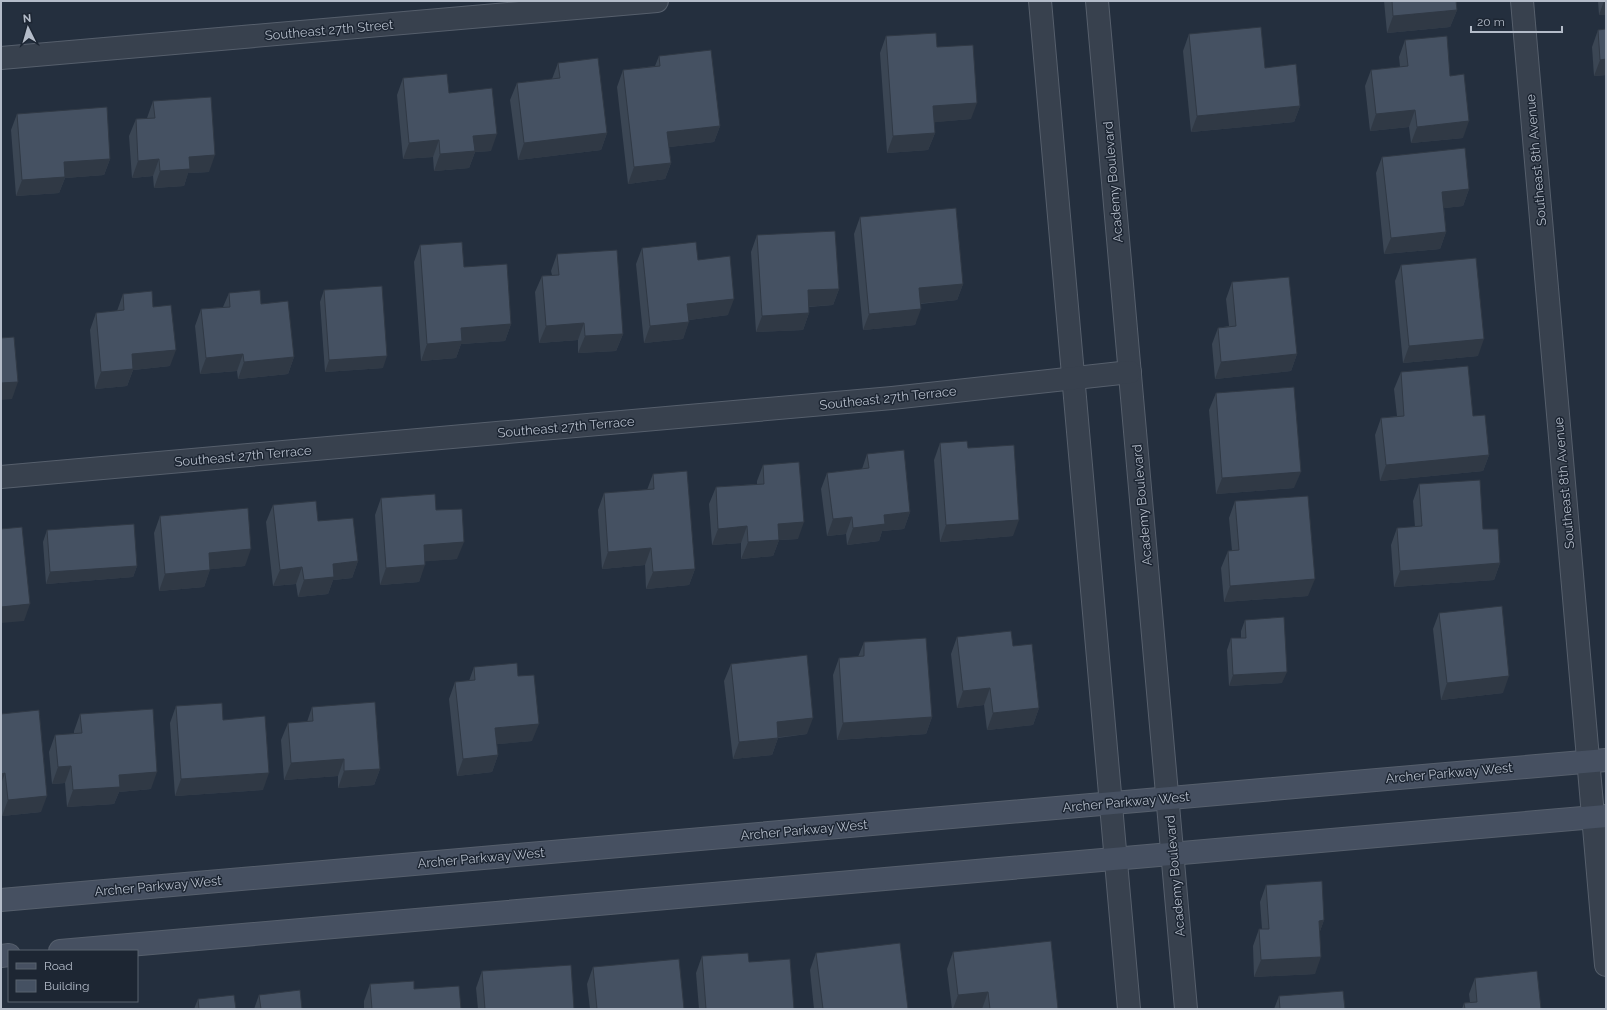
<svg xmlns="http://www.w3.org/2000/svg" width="1607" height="1010" font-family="Raleway,sans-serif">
	<rect width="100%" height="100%" fill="#242f3e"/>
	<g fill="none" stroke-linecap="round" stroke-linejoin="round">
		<defs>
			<g id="street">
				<polyline points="1040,1 1129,1009"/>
				<polyline points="1097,1 1186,1009"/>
				<polyline points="1522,1 1606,965"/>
				<polyline points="1,58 657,1"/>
				<polyline points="1,477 892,398 1130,372"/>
			</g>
			<g id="secondary">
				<polyline points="1,900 1606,760"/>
				<polyline points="60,951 1606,816"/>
				<polyline points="1,956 9,955"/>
			</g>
		</defs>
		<!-- street casing -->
		<use href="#street" stroke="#565f6c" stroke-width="24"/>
		<!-- secondary casing -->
		<use href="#secondary" stroke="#565f6c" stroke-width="24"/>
		<!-- street -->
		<use href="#street" stroke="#38414e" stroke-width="22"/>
		<!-- secondary -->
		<use href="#secondary" stroke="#465061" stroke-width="22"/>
	</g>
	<!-- wall -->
	<g fill="#3b4654">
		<polygon points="1384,1 1456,1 1457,10 1450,27 1387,33"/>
		<polygon points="1598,1 1606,1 1606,15 1599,15"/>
		<polygon points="1598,30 1606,75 1594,76 1592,47"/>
		<polygon points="1189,34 1265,68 1300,106 1294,122 1191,132 1183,51"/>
		<polygon points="886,36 937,47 971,119 934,122 935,133 928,150 887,153 880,53"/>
		<polygon points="1405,40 1450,76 1463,138 1411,143 1409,127 1370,131 1365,86 1371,70 1400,67 1399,57"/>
		<polygon points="659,56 720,126 714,142 669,147 671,163 665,179 628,184 617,87 623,70 655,66"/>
		<polygon points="558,63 607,133 601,150 518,160 510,100 517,83 552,79"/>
		<polygon points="403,78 449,93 491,151 475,152 469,168 434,171 433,157 403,159 397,95"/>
		<polygon points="153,101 209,172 188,173 184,186 154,188 153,176 132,178 129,136 136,119 147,118"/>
		<polygon points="17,114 110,159 104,175 65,178 59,193 16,196 11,130"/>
		<polygon points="1382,157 1469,189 1463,206 1444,208 1446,232 1440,249 1384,254 1376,173"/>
		<polygon points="860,217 963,284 957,300 920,304 915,325 863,330 854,234"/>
		<polygon points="757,235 839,289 833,305 809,307 809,313 803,330 756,332 751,252"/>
		<polygon points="420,245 464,267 511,324 505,341 461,344 456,358 421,361 414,262"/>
		<polygon points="642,248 698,260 728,315 689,320 683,339 644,343 636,264"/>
		<polygon points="557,254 623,334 616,351 578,353 578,340 539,343 535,292 542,276 552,275 551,271"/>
		<polygon points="1401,265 1478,356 1403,363 1395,281"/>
		<polygon points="1232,282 1297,354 1291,371 1215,379 1212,344 1218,328 1229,326 1226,299"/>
		<polygon points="324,290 383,368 325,372 320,302"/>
		<polygon points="229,293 261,304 294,357 288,374 238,379 237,371 200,374 195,326 201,309 223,307"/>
		<polygon points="123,294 153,307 170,366 133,370 127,386 95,389 90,330 96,313 117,311"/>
		<polygon points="1401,372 1473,416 1489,455 1483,471 1380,481 1375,435 1381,418 1397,416 1394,389"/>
		<polygon points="1216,393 1294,488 1216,494 1209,410"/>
		<polygon points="940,443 968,448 1013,536 940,542 934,460"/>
		<polygon points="867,454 910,512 904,529 882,531 879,541 847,545 846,534 827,536 821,489 827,473 862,469"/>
		<polygon points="763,465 798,539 779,540 773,556 741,559 741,543 712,545 709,504 716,487 757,484 757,481"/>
		<polygon points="653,474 695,569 689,585 646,589 645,565 602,569 598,510 604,493 647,490"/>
		<polygon points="1419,484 1483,529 1500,563 1494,580 1394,587 1391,545 1397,528 1415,527 1413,501"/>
		<polygon points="381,498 436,510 457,559 425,561 419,582 380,585 375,515"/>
		<polygon points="1235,501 1308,596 1224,602 1221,568 1228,551 1232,551 1229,518"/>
		<polygon points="273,505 318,521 358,561 352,578 333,580 328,594 298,597 296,584 273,586 266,522"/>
		<polygon points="160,516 245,566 210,569 204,587 159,591 154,533"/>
		<polygon points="47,530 137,566 133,577 46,584 43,542"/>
		<polygon points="1439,613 1503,693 1441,700 1433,629"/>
		<polygon points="1245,620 1282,683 1229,686 1227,650 1231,638 1241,638 1241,631"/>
		<polygon points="957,637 1013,646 1039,708 1033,725 987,730 984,705 957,708 951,654"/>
		<polygon points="864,642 932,717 926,734 837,740 833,675 839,658 858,657"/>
		<polygon points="731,664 807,734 778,738 772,755 733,759 724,681"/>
		<polygon points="474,667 518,676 532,741 497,744 498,755 492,772 457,776 449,699 455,682 469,681"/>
		<polygon points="176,706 223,720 263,790 175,796 170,723"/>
		<polygon points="312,707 380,769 374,785 338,788 338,776 284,780 281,740 288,723 307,722"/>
		<polygon points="1,714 41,812 2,816 1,809"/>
		<polygon points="80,714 151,789 119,792 114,804 67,807 65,783 52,784 49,752 55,735 74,734 74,731"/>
		<polygon points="1266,885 1324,920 1320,931 1315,974 1254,977 1253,946 1259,929 1262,929 1260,902"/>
		<polygon points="953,952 1058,1009 952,1009 947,969"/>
		<polygon points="816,953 908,1009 814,1009 810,970"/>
		<polygon points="702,956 749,962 794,1009 699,1009 696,973"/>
		<polygon points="593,967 684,1009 590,1009 587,984"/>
		<polygon points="482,971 574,1009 478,1009 476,988"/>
		<polygon points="1475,978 1541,1009 1462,1009 1464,1003 1470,1002 1469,994"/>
		<polygon points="370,984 414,989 461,1009 364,1009 364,1001"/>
		<polygon points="259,995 302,1009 254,1009"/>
		<polygon points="1279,996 1345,1009 1274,1009"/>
		<polygon points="198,999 236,1009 194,1009"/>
	</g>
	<!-- shaded-wall -->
	<g fill="#303945">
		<polygon points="1604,1 1606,1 1606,15 1599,15"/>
		<polygon points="1457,10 1450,27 1387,33 1393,16"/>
		<polygon points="1606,59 1606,75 1594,76 1600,60"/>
		<polygon points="977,103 971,119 927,123 933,106"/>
		<polygon points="1300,106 1294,122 1191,132 1197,116"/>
		<polygon points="1415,110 1409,127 1370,131 1376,114"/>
		<polygon points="1469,121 1463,138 1411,143 1417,127"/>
		<polygon points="720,126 714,142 661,148 667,132"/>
		<polygon points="607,133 601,150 518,160 524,143"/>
		<polygon points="935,133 928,150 887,153 893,136"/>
		<polygon points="497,134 491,151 475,152 469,168 434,171 440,154 473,136"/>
		<polygon points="439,140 433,157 403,159 409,143"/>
		<polygon points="215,155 209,172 188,173 184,186 154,188 160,171 189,157"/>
		<polygon points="110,159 104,175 65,178 59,193 16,196 22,180 64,162"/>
		<polygon points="159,159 153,176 132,178 138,161"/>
		<polygon points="671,163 665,179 628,184 634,167"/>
		<polygon points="1469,189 1463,206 1436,209 1442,192"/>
		<polygon points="1446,232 1440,249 1384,254 1391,238"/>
		<polygon points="963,284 957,300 913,304 919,288"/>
		<polygon points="839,289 833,305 802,307 808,290"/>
		<polygon points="734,299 728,315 681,321 687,304"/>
		<polygon points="921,309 915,325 863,330 869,314"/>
		<polygon points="809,313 803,330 756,332 762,316"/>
		<polygon points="689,322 683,339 644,343 650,326"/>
		<polygon points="584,323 578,340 539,343 546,326"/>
		<polygon points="511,324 505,341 461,344 456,358 421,361 427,344 461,328"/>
		<polygon points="623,334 616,351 578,353 585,336"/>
		<polygon points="1484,339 1478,356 1403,363 1409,346"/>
		<polygon points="176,350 170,366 133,370 127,386 95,389 101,372 132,354"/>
		<polygon points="243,354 237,371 200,374 206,358"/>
		<polygon points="1297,354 1291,371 1215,379 1221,362"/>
		<polygon points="387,356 383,368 325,372 329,360"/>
		<polygon points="294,357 288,374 238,379 244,362"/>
		<polygon points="18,382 12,399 1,400 1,383"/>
		<polygon points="1489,455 1483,471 1380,481 1386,465"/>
		<polygon points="1301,472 1294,488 1216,494 1222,478"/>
		<polygon points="910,512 904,529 882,531 879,541 847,545 853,528 884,515"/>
		<polygon points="852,517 846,534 827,536 833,519"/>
		<polygon points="1019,520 1013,536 940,542 946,525"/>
		<polygon points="804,522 798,539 779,540 773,556 741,559 748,542 778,524"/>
		<polygon points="747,526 741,543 712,545 718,529"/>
		<polygon points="464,542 457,559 418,562 424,545"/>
		<polygon points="651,548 645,565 602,569 608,552"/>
		<polygon points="251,549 245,566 203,570 209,553"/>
		<polygon points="358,561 352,578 333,580 328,594 298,597 304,580 333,564"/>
		<polygon points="1500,563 1494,580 1394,587 1400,571"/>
		<polygon points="425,565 419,582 380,585 386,568"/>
		<polygon points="137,566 133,577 46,584 50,572"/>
		<polygon points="302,567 296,584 273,586 280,570"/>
		<polygon points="695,569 689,585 646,589 653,572"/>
		<polygon points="210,570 204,587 159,591 165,574"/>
		<polygon points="1315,579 1308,596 1224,602 1230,586"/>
		<polygon points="30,604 24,621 1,623 1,607"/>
		<polygon points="1287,672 1282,683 1229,686 1233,675"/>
		<polygon points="1509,676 1503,693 1441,700 1447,683"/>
		<polygon points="990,688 984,705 957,708 963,691"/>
		<polygon points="1039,708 1033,725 987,730 993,713"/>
		<polygon points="932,717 926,734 837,740 843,723"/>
		<polygon points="813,718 807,734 771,738 777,722"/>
		<polygon points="539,724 532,741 489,745 495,728"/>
		<polygon points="778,738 772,755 733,759 739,742"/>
		<polygon points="498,755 492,772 457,776 463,759"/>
		<polygon points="344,759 338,776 284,780 291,763"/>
		<polygon points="71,766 65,783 52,784 58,767"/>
		<polygon points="380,769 374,785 338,788 344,771"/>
		<polygon points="157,772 151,789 119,792 114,804 67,807 73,790 119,775"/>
		<polygon points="5,773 1,784 1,774"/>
		<polygon points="269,773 263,790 175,796 181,779"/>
		<polygon points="47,796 41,812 2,816 8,800"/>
		<polygon points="1324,920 1318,937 1319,921"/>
		<polygon points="1321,957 1315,974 1254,977 1261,960"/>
		<polygon points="988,992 982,1009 953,1009 958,995"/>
	</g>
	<!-- building -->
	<g fill="#455162" stroke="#303945">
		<polygon points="1392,1 1456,1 1457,10 1393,16"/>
		<polygon points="1261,27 1265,68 1296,64 1300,106 1197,116 1189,34"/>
		<polygon points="1606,29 1606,59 1600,60 1598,30"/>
		<polygon points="936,33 937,47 973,45 977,103 933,106 935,133 893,136 886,36"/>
		<polygon points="1447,36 1450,76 1464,74 1469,121 1417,127 1415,110 1376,114 1371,70 1408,66 1405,40"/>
		<polygon points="711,50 720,126 667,132 671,163 634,167 623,70 660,66 659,56"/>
		<polygon points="598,58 607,133 524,143 517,83 560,78 558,63"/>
		<polygon points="447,74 449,93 492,88 497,134 473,136 475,151 440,154 439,140 409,143 403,78"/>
		<polygon points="211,97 215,155 189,157 190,169 160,171 159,159 138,161 136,119 155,118 153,101"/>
		<polygon points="107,107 110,159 64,162 65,177 22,180 17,114"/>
		<polygon points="1465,148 1469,189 1442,192 1446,232 1391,238 1382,157"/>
		<polygon points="956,208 963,284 919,288 921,309 869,314 860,217"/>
		<polygon points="835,231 839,289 808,290 809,313 762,316 757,235"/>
		<polygon points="462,242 464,267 507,264 511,324 461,328 462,341 427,344 420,245"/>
		<polygon points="696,242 698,260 730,256 734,299 687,304 689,322 650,326 642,248"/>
		<polygon points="617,250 623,334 585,336 584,323 546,326 542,276 559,275 557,254"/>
		<polygon points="1476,258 1484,339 1409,346 1401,265"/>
		<polygon points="1289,277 1297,354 1221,362 1218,328 1236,326 1232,282"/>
		<polygon points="382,286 387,356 329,360 324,290"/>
		<polygon points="260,290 261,304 288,301 294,357 244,362 243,354 206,358 201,309 230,307 229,293"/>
		<polygon points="152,291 153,307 171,305 176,350 132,354 133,369 101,372 96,313 124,310 123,294"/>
		<polygon points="14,337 18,382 1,383 1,338"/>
		<polygon points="1468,366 1473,416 1485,415 1489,455 1386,465 1381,418 1404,416 1401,372"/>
		<polygon points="1294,387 1301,472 1222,478 1216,393"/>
		<polygon points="967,441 968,448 1014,445 1019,520 946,525 940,443"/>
		<polygon points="904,450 910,512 884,515 885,524 853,528 852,517 833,519 827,473 869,468 867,454"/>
		<polygon points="799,462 804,522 778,524 779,540 748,542 747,526 718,529 716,487 764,484 763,465"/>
		<polygon points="687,471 695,569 653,572 651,548 608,552 604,493 654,489 653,474"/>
		<polygon points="1480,480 1483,529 1498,529 1500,563 1400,571 1397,528 1422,526 1419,484"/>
		<polygon points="435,494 436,510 462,509 464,542 424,545 425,565 386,568 381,498"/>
		<polygon points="1308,496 1315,579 1230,586 1228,551 1239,550 1235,501"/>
		<polygon points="316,501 318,521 353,518 358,561 333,564 334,577 304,580 302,567 280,570 273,505"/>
		<polygon points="248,508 251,549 209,553 210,570 165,574 160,516"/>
		<polygon points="134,524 137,566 50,572 47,530"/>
		<polygon points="22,527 30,604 1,607 1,529"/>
		<polygon points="1502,606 1509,676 1447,683 1439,613"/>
		<polygon points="1284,617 1287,672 1233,675 1231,638 1246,638 1245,620"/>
		<polygon points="1011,631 1013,646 1032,644 1039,708 993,713 990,688 963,691 957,637"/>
		<polygon points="926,638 932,717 843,723 839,658 864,656 864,642"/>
		<polygon points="807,655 813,718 777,722 778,738 739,742 731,664"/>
		<polygon points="517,663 518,676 534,675 539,724 495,728 498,755 463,759 455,682 475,680 474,667"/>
		<polygon points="375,702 380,769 344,771 344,759 291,763 288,723 313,721 312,707"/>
		<polygon points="222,703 223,720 265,716 269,773 181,779 176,706"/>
		<polygon points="153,709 157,772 119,775 120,787 73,790 71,766 58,767 55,735 82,733 80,714"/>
		<polygon points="39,710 47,796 8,800 5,773 1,774 1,714"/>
		<polygon points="1322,881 1324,920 1319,921 1321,957 1261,960 1259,929 1269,929 1266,885"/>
		<polygon points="1051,941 1058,1009 990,1009 988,992 958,995 953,952"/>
		<polygon points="900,943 908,1009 823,1009 816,953"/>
		<polygon points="748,953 749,962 790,959 794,1009 706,1009 702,956"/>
		<polygon points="679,959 684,1009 597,1009 593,967"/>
		<polygon points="571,965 574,1009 485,1009 482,971"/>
		<polygon points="1537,971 1541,1009 1465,1009 1464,1003 1477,1002 1475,978"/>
		<polygon points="414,981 414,989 459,986 461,1009 372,1009 370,984"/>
		<polygon points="300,990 302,1009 261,1009 259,995"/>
		<polygon points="1343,991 1345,1009 1280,1009 1279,996"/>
		<polygon points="234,995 236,1009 199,1009 198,999"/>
	</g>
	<g text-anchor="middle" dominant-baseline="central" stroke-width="3" stroke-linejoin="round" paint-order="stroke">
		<!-- street labels -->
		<g font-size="13" fill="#b4bcc9" stroke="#1d2633">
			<text transform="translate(329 30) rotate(-5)">Southeast 27th Street</text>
			<text transform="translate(1536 160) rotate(-95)">Southeast 8th Avenue</text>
			<text transform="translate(1113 182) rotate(-95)">Academy Boulevard</text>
			<text transform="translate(888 398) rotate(-6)">Southeast 27th Terrace</text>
			<text transform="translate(566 427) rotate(-5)">Southeast 27th Terrace</text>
			<text transform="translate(243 456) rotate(-5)">Southeast 27th Terrace</text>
			<text transform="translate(1564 483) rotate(-95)">Southeast 8th Avenue</text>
			<text transform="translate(1142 505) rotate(-95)">Academy Boulevard</text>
			<text transform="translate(1449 773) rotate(-5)">Archer Parkway West</text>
			<text transform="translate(1126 802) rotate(-5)">Archer Parkway West</text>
			<text transform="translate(804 830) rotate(-5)">Archer Parkway West</text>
			<text transform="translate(481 858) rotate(-5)">Archer Parkway West</text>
			<text transform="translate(1175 876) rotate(-95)">Academy Boulevard</text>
			<text transform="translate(158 886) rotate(-5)">Archer Parkway West</text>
		</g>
	</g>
	<!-- border -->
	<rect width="1607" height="1010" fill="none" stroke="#b4bcc9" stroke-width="4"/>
	<!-- legend -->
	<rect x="8" y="950" width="130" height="52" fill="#1d2633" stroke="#59626f"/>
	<rect x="16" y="963" width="20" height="6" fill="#465061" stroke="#59626f"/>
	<text x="44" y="970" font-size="12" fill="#b4bcc9">Road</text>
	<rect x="16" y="980" width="20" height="12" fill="#455162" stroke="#59626f"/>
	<text x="44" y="990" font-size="12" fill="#b4bcc9">Building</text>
	<!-- north arrow -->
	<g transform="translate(28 28) rotate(355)" stroke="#1d2633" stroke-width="3" paint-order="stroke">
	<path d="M0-3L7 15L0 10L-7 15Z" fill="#b4bcc9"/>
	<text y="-6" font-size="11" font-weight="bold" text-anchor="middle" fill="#b4bcc9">N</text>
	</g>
	<!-- scale -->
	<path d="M1471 26v6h91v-6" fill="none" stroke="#b4bcc9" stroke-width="2"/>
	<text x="1477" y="26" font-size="12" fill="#b4bcc9" stroke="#1d2633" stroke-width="3" paint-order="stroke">20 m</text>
</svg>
